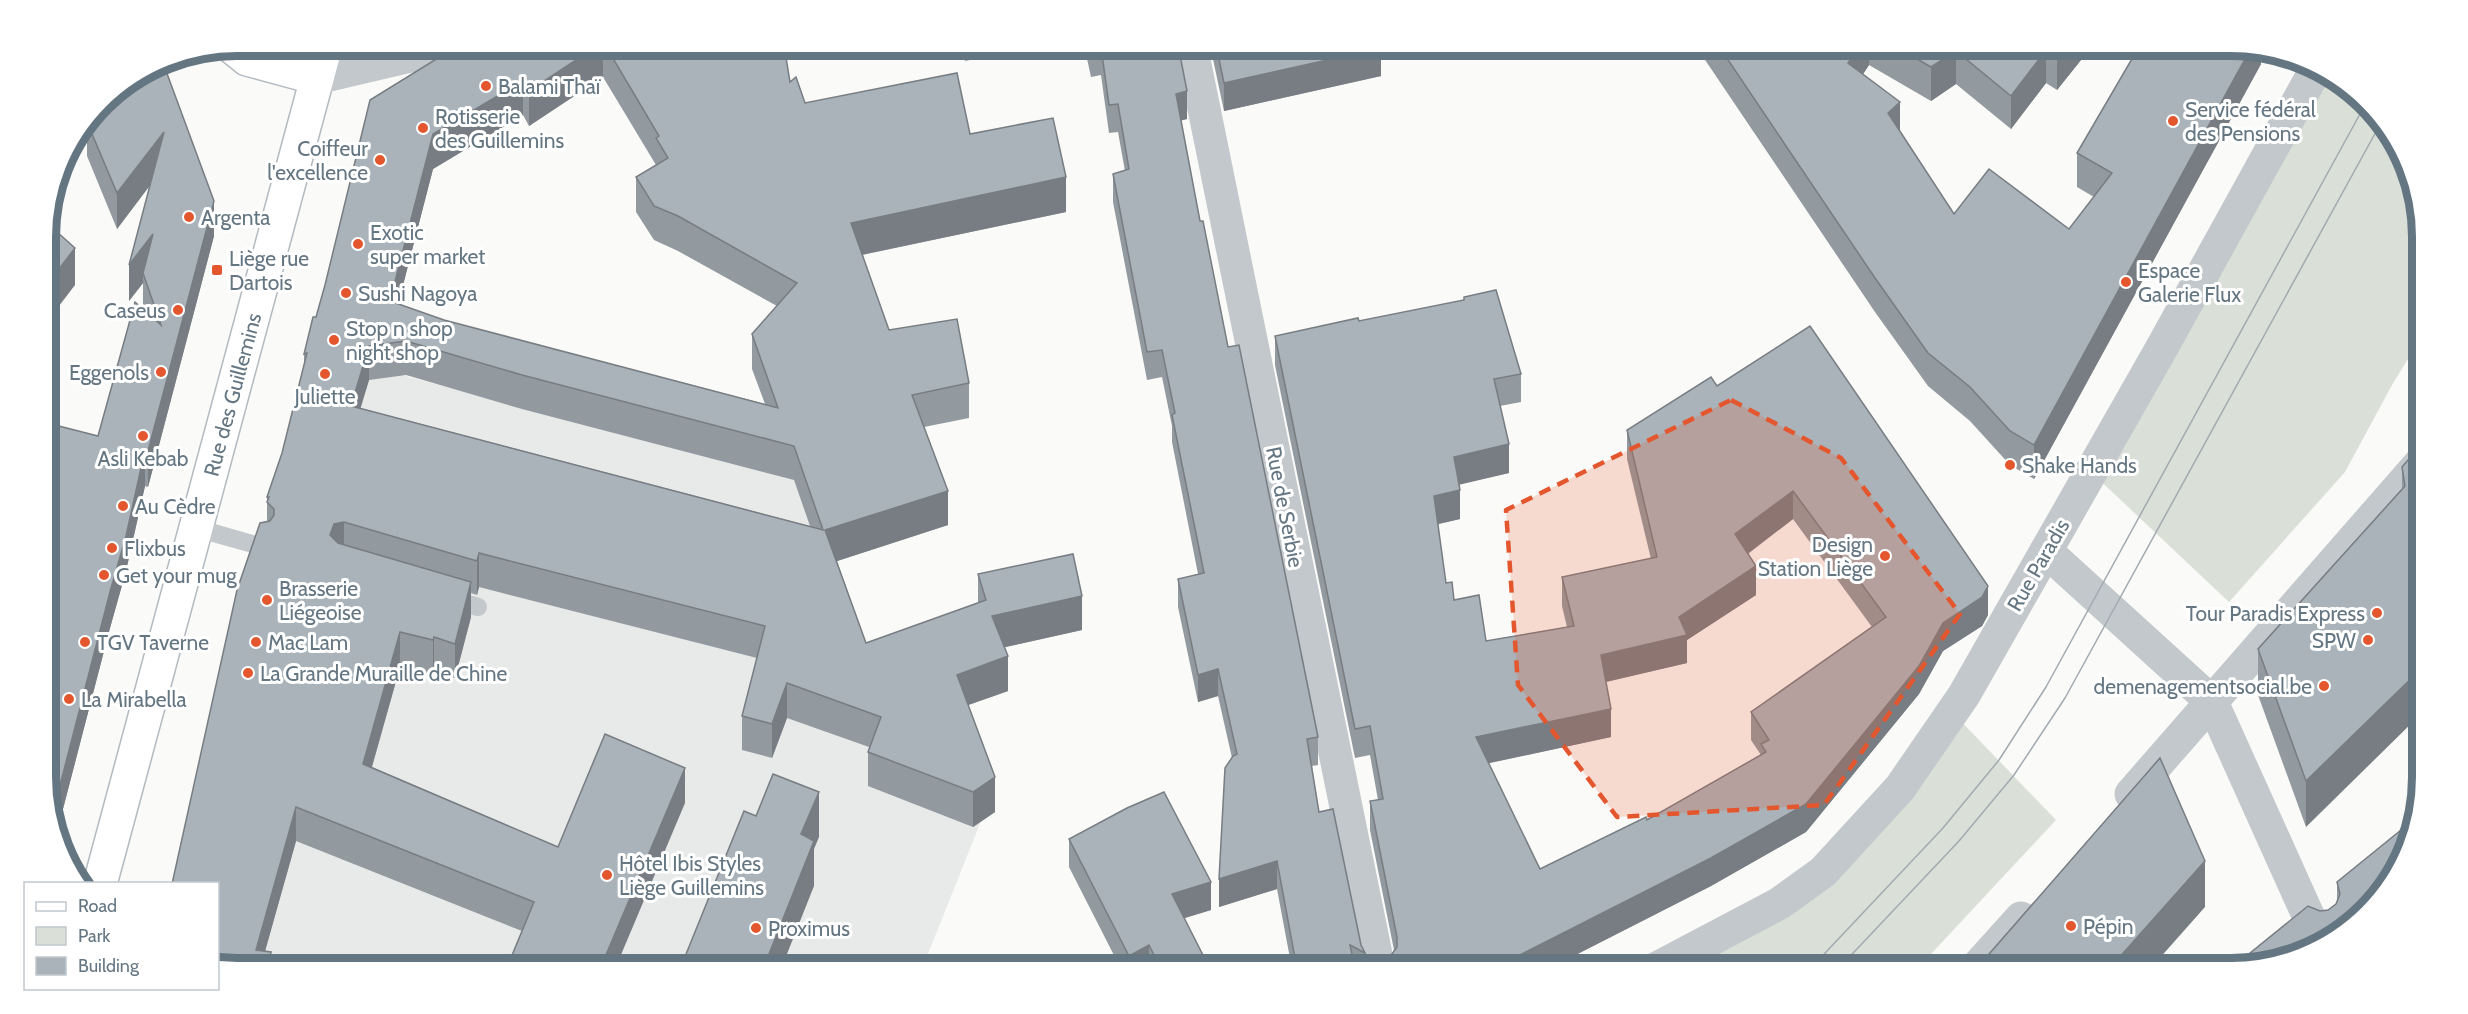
<svg xmlns="http://www.w3.org/2000/svg" width="2468" height="1014" font-family="Cabin,sans-serif">
	<rect width="100%" height="100%" fill="#fafaf8"/>
	<!-- built -->
	<polygon fill="#e8e9e9" points="316,352 794,480 887,735 995,812 981,821 922,969 236,969 218,884 179,884 258,563"/>
	<!-- green -->
	<g fill="#dadfd7">
		<polygon points="2317,67 2338,77 2383,119 2421,211 2422,336 2392,385 2345,472 2229,602 2091,472"/>
		<polygon points="1952,712 2056,820 1917,969 1655,969 1780,903"/>
	</g>
	<g fill="none" stroke-linecap="round" stroke-linejoin="round">
		<defs>
			<g id="secondary">
				<polyline points="231,46 247,59 317,78"/>
				<path id="s1" d="M 100,884 L 326,45"/>
			</g>
		</defs>
		<!-- secondary casing -->
		<use href="#secondary" stroke="#b3babf" stroke-width="36"/>
		<!-- lane -->
		<g stroke="#c3c8cc" stroke-width="18">
			<polyline points="196,528 263,547"/>
			<polyline points="447,598 478,607"/>
			<polyline points="487,969 488,967"/>
		</g>
		<!-- street -->
		<g stroke="#c3c8cc" stroke-width="33">
			<polyline points="1191,45 1379,969"/>
			<polyline points="317,78 432,51 442,45"/>
			<polyline points="2046,551 2212,702 2321,944"/>
			<polyline points="2131,794 2422,461"/>
			<polyline points="1655,969 1780,903 1823,872 1900,788 1964,695 2160,351 2317,67"/>
			<polyline points="1975,969 2021,918"/>
		</g>
		<!-- secondary -->
		<use href="#secondary" stroke="#fff" stroke-width="33"/>
		<!-- tram -->
		<g stroke="#a2aab0" stroke-width="1.5">
			<polyline points="1810,969 1943,828 1999,760 2046,687 2366,103"/>
			<polyline points="1838,969 1959,841 2014,775 2065,698 2383,119"/>
		</g>
	</g>
	<!-- wall -->
	<g fill="#929a9f" fill-rule="evenodd">
		<path d="M 459,45 L 766,45 L 805,103 L 970,134 L 1066,212 L 862,255 L 889,330 L 969,383 L 969,418 L 924,427 L 948,525 L 837,561 L 866,643 L 978,603 L 978,574 L 1082,630 L 1005,647 L 1008,691 L 968,705 L 995,812 L 973,827 L 868,786 L 868,752 L 869,747 L 787,718 L 772,758 L 742,750 L 742,716 L 757,658 L 479,587 L 477,595 L 471,593 L 471,617 L 455,678 L 434,671 L 433,675 L 400,667 L 372,767 L 558,847 L 685,803 L 508,965 L 522,931 L 296,841 L 265,951 L 271,969 L 236,969 L 267,522 L 267,497 L 282,453 L 304,367 L 304,354 L 316,317 ZM 603,77 L 656,165 L 636,177 L 636,212 L 654,240 L 678,251 L 777,306 L 752,334 L 752,369 L 765,404 L 444,320 L 398,304 L 433,169 L 523,115 L 529,126 ZM 406,375 L 522,409 L 794,480 L 810,526 L 360,408 L 369,380 Z"/>
		<polygon points="962,45 1046,45 965,61"/>
		<polygon points="1084,45 1178,45 1187,119 1181,120 1200,221 1228,347 1318,737 1318,765 1312,766 1319,812 1361,945 1365,953 1365,969 1292,969 1277,889 1219,907 1232,758 1218,696 1198,702 1178,607 1178,579 1198,574 1172,442 1172,426 1162,377 1147,380 1113,202 1113,174 1125,171 1118,132 1109,133 1101,75 1091,77"/>
		<polygon points="1210,45 1381,45 1381,76 1224,111"/>
		<polygon points="1695,45 2093,45 2057,90 2046,83 2011,129 1956,84 1931,101 1869,65 1863,74 1954,214 2069,229 2094,197 2077,187 2077,153 2261,50 2261,64 2034,479 2010,465 1970,421 1928,386 1875,312"/>
		<polygon points="110,93 214,236 148,487 145,486 126,571 110,628 57,832 49,815 98,436 143,310 143,283 129,301 149,186 117,229 87,156 87,123"/>
		<path d="M 1359,321 L 1521,374 L 1521,402 L 1500,406 L 1509,473 L 1459,484 L 1460,519 L 1438,524 L 1446,583 L 1454,600 L 1486,641 L 1567,627 L 1562,606 L 1562,577 L 1651,559 L 1627,459 L 1627,430 L 1717,386 L 1988,615 L 1982,626 L 1943,651 L 1919,694 L 1806,832 L 1711,886 L 1548,969 L 1375,969 L 1375,958 L 1383,959 L 1392,954 L 1394,950 L 1370,830 L 1370,801 L 1378,800 L 1370,755 L 1355,758 L 1275,365 L 1275,336 ZM 1793,519 L 1872,627 L 1751,712 L 1751,740 L 1761,755 L 1647,820 L 1540,869 L 1488,763 L 1611,737 L 1606,682 L 1687,663 L 1687,640 L 1756,595 L 1748,554 Z"/>
		<polygon points="2422,444 2306,827 2258,695 2258,649 2402,489 2402,467"/>
		<polygon points="2417,817 2294,959 2244,969 2244,958 2320,911 2328,910 2336,904 2337,901 2337,882"/>
		<polygon points="1069,839 1211,910 1184,918 1210,969 1121,969 1069,867"/>
	</g>
	<!-- shaded-wall -->
	<g fill="#777d82">
		<polygon points="599,45 603,45 603,77 529,126 529,91"/>
		<polygon points="1860,45 1869,45 1869,65 1848,97 1848,63"/>
		<polygon points="2066,45 2093,45 2057,90 2057,56"/>
		<polygon points="1381,48 1381,76 1224,111 1224,83"/>
		<polygon points="2251,48 2261,50 2261,64 2034,479 2034,445"/>
		<polygon points="2046,50 2046,83 2011,129 2011,96"/>
		<polygon points="1956,51 1956,84 1931,101 1931,67"/>
		<polygon points="523,81 523,115 433,169 390,336 390,301 433,134"/>
		<polygon points="1187,91 1187,119 1176,122 1176,94"/>
		<polygon points="1900,102 1900,136 1888,113"/>
		<polygon points="164,132 164,167 117,229 117,193"/>
		<polygon points="1066,177 1066,212 851,257 851,223"/>
		<polygon points="214,201 214,236 148,487 148,451"/>
		<polygon points="153,234 143,273 143,283 129,301 129,265"/>
		<polygon points="75,248 75,285 46,323 46,286"/>
		<polygon points="369,346 369,380 351,440 351,406"/>
		<polygon points="59,356 59,393 46,411 46,374"/>
		<polygon points="1509,444 1509,473 1454,486 1454,457"/>
		<polygon points="145,450 145,486 126,571 110,628 57,832 51,820"/>
		<polygon points="1460,490 1460,519 1434,525 1434,496"/>
		<polygon points="948,491 948,525 825,565 825,530"/>
		<polygon points="1793,491 1793,519 1735,563 1735,534"/>
		<polygon points="344,522 344,556 330,535 334,524"/>
		<polygon points="479,553 479,587 477,595 477,561"/>
		<polygon points="1756,566 1756,595 1687,640 1687,663 1601,683 1601,655 1679,617"/>
		<polygon points="471,582 471,617 455,678 455,644"/>
		<polygon points="1988,586 1988,615 1982,626 1943,651 1919,694 1806,832 1711,886 1548,969 1492,969 1943,623"/>
		<polygon points="1082,596 1082,630 992,650 992,616"/>
		<polygon points="400,632 400,667 363,798 363,764"/>
		<polygon points="434,637 434,671 433,675 433,640"/>
		<polygon points="1008,656 1008,691 957,709 957,675"/>
		<polygon points="2423,667 2423,712 2306,827 2306,781"/>
		<polygon points="1218,669 1218,696 1198,702 1198,675"/>
		<polygon points="787,683 787,718 772,758 772,724"/>
		<polygon points="1611,709 1611,737 1476,766 1476,737"/>
		<polygon points="685,768 685,803 615,969 600,969"/>
		<polygon points="995,777 995,812 973,827 973,792"/>
		<polygon points="819,792 819,837 814,849 814,886 781,969 763,969 801,834"/>
		<polygon points="296,807 296,841 260,969 256,950"/>
		<polygon points="1277,861 1277,889 1219,907 1219,879"/>
		<polygon points="2205,861 2205,907 2150,969 2109,969"/>
		<polygon points="1211,882 1211,910 1172,922 1172,894"/>
		<polygon points="1149,945 1149,969 1129,969 1129,956"/>
	</g>
	<!-- building -->
	<g fill="#aab3b9" stroke="#777d82" stroke-width="1.5" fill-rule="evenodd">
		<path d="M 459,45 L 599,45 L 529,91 L 523,81 L 433,134 L 390,301 L 444,320 L 778,408 L 752,334 L 797,283 L 678,216 L 654,206 L 636,177 L 668,158 L 656,138 L 659,136 L 605,45 L 766,45 L 770,52 L 781,45 L 784,45 L 790,82 L 796,77 L 805,103 L 957,73 L 970,134 L 1053,118 L 1066,177 L 851,223 L 889,330 L 957,319 L 969,383 L 912,395 L 948,491 L 825,530 L 866,643 L 986,600 L 978,574 L 1073,554 L 1082,596 L 992,616 L 1008,656 L 957,675 L 995,777 L 973,792 L 868,752 L 881,717 L 787,683 L 772,724 L 742,716 L 765,626 L 479,553 L 477,561 L 344,522 L 334,524 L 330,535 L 338,543 L 471,582 L 455,644 L 434,637 L 433,640 L 400,632 L 363,764 L 558,847 L 605,734 L 685,768 L 600,969 L 503,969 L 508,965 L 534,902 L 296,807 L 256,950 L 271,952 L 269,969 L 236,969 L 218,966 L 218,884 L 172,884 L 237,590 L 260,523 L 270,521 L 274,515 L 274,509 L 267,502 L 269,497 L 267,497 L 282,453 L 307,353 L 304,354 L 313,317 L 316,317 L 325,285 L 370,100 ZM 406,341 L 522,375 L 794,446 L 823,530 L 351,406 L 369,346 Z"/>
		<polygon points="1090,45 1178,45 1187,91 1176,94 1200,221 1203,221 1228,347 1239,345 1318,737 1307,739 1319,812 1333,809 1361,945 1365,953 1350,945 1355,969 1297,969 1277,861 1219,879 1225,768 1233,756 1237,754 1218,669 1198,675 1178,579 1204,573 1172,415 1175,413 1162,350 1147,352 1113,174 1129,169 1118,104 1109,105 1101,47 1091,49"/>
		<polygon points="1216,45 1381,45 1381,48 1224,83"/>
		<polygon points="1718,45 1860,45 1848,63 1900,102 1888,113 1954,214 1989,169 2069,229 2112,173 2077,153 2140,45 2232,45 2251,48 2034,445 2010,431 1970,387 1928,353 1875,278"/>
		<polygon points="1893,45 2066,45 2057,56 2046,50 2011,96 1956,51 1931,67"/>
		<polygon points="162,60 214,201 148,451 145,450 126,536 110,592 51,820 49,815 47,423 98,436 135,302 161,325 143,273 153,234 129,265 164,132 117,193 87,122 110,93"/>
		<polygon points="46,222 75,248 46,286 45,223"/>
		<path d="M 1496,290 L 1521,374 L 1494,379 L 1509,444 L 1454,457 L 1460,490 L 1434,496 L 1446,583 L 1452,582 L 1454,600 L 1479,595 L 1486,641 L 1574,626 L 1562,577 L 1657,557 L 1627,430 L 1711,377 L 1717,386 L 1810,326 L 1988,586 L 1982,597 L 1943,623 L 1919,666 L 1806,804 L 1711,858 L 1492,969 L 1393,969 L 1375,958 L 1383,959 L 1392,954 L 1397,947 L 1397,937 L 1370,801 L 1383,799 L 1370,726 L 1355,729 L 1275,336 L 1358,318 L 1359,321 L 1464,300 L 1464,297 ZM 1793,491 L 1886,617 L 1751,712 L 1769,740 L 1761,744 L 1766,752 L 1647,820 L 1646,817 L 1540,869 L 1476,737 L 1611,709 L 1601,655 L 1687,635 L 1679,617 L 1756,566 L 1735,534 Z"/>
		<polygon points="46,344 59,356 46,374"/>
		<polygon points="2422,444 2423,667 2306,781 2258,649 2405,486 2402,467"/>
		<polygon points="2160,758 2205,861 2109,969 1976,969"/>
		<polygon points="773,774 819,792 801,834 814,841 763,969 680,969 744,811 756,816"/>
		<polygon points="1164,792 1211,882 1172,894 1210,969 1161,969 1149,945 1129,956 1069,839 1127,808"/>
		<polygon points="2417,817 2413,840 2384,894 2348,930 2294,959 2249,968 2244,958 2308,906 2320,911 2328,910 2336,904 2340,894 2337,882"/>
	</g>
	<!-- marked area -->
	<path fill="#e4572e" fill-opacity="0.2" stroke="#e4572e" stroke-width="4.5" stroke-dasharray="12 8" stroke-linejoin="round" d="M 1731,400 L 1841,458 L 1960,614 L 1824,805 L 1617,817 L 1518,685 L 1506,510 Z"/>
	<!-- markers -->
	<g fill="#e4572e" stroke="#fff" stroke-width="2">
		<circle cx="486" cy="86" r="6"/>
		<circle cx="2173" cy="121" r="6"/>
		<circle cx="423" cy="128" r="6"/>
		<circle cx="380" cy="160" r="6"/>
		<circle cx="189" cy="217" r="6"/>
		<circle cx="358" cy="244" r="6"/>
		<rect x="211" y="264" width="12" height="12" rx="3"/>
		<circle cx="2126" cy="282" r="6"/>
		<circle cx="346" cy="293" r="6"/>
		<circle cx="178" cy="310" r="6"/>
		<circle cx="334" cy="340" r="6"/>
		<circle cx="161" cy="372" r="6"/>
		<circle cx="325" cy="374" r="6"/>
		<circle cx="143" cy="436" r="6"/>
		<circle cx="2010" cy="465" r="6"/>
		<circle cx="123" cy="506" r="6"/>
		<circle cx="112" cy="548" r="6"/>
		<circle cx="1885" cy="556" r="6"/>
		<circle cx="104" cy="575" r="6"/>
		<circle cx="267" cy="600" r="6"/>
		<circle cx="2377" cy="613" r="6"/>
		<circle cx="2368" cy="640" r="6"/>
		<circle cx="85" cy="642" r="6"/>
		<circle cx="256" cy="642" r="6"/>
		<circle cx="248" cy="673" r="6"/>
		<circle cx="2324" cy="686" r="6"/>
		<circle cx="69" cy="699" r="6"/>
		<circle cx="607" cy="875" r="6"/>
		<circle cx="2071" cy="926" r="6"/>
		<circle cx="756" cy="928" r="6"/>
	</g>
	<g text-anchor="middle" dominant-baseline="central" stroke-width="6" stroke-linejoin="round" paint-order="stroke">
		<!-- poi labels -->
		<g font-size="21" fill="#657683" stroke="#fff" text-anchor="start">
			<text x="498" y="86">Balami Thaï</text>
			<text x="2185" y="109">Service fédéral<tspan x="2185" dy="24">des Pensions</tspan></text>
			<text x="435" y="116">Rotisserie<tspan x="435" dy="24">des Guillemins</tspan></text>
			<text x="368" y="148" text-anchor="end">Coiffeur<tspan x="368" dy="24">l'excellence</tspan></text>
			<text x="201" y="217">Argenta</text>
			<text x="370" y="232">Exotic<tspan x="370" dy="24">super market</tspan></text>
			<text x="229" y="258">Liège rue<tspan x="229" dy="24">Dartois</tspan></text>
			<text x="2138" y="270">Espace<tspan x="2138" dy="24">Galerie Flux</tspan></text>
			<text x="358" y="293">Sushi Nagoya</text>
			<text x="166" y="310" text-anchor="end">Caseus</text>
			<text x="346" y="328">Stop n shop<tspan x="346" dy="24">night shop</tspan></text>
			<text x="149" y="372" text-anchor="end">Eggenols</text>
			<text x="325" y="396" text-anchor="middle">Juliette</text>
			<text x="143" y="458" text-anchor="middle">Asli Kebab</text>
			<text x="2022" y="465">Shake Hands</text>
			<text x="135" y="506">Au Cèdre</text>
			<text x="1873" y="544" text-anchor="end">Design<tspan x="1873" dy="24">Station Liège</tspan></text>
			<text x="124" y="548">Flixbus</text>
			<text x="116" y="575">Get your mug</text>
			<text x="279" y="588">Brasserie<tspan x="279" dy="24">Liégeoise</tspan></text>
			<text x="2365" y="613" text-anchor="end">Tour Paradis Express</text>
			<text x="2356" y="640" text-anchor="end">SPW</text>
			<text x="97" y="642">TGV Taverne</text>
			<text x="268" y="642">Mac Lam</text>
			<text x="260" y="673">La Grande Muraille de Chine</text>
			<text x="2312" y="686" text-anchor="end">demenagementsocial.be</text>
			<text x="81" y="699">La Mirabella</text>
			<text x="619" y="863">Hôtel Ibis Styles<tspan x="619" dy="24">Liège Guillemins</tspan></text>
			<text x="2083" y="926">Pépin</text>
			<text x="768" y="928">Proximus</text>
		</g>
		<!-- street labels -->
		<g font-size="21" fill="#657683" stroke="#fff">
			<text stroke="none"><textPath href="#s1" startOffset="507">Rue des Guillemins</textPath></text>
			<text transform="translate(1285 507) rotate(79)">Rue de Serbie</text>
			<text transform="translate(2038 565) rotate(-60)">Rue Paradis</text>
		</g>
	</g>
	<!-- crop -->
	<path d="M0 0H2468V1014H0ZM237 56H2231A181 181 0 0 1 2412 237V777A181 181 0 0 1 2231 958H237A181 181 0 0 1 56 777V237A181 181 0 0 1 237 56Z" fill="#fff" fill-rule="evenodd"/>
	<path fill="none" stroke="#657683" stroke-width="8" d="M237 56H2231A181 181 0 0 1 2412 237V777A181 181 0 0 1 2231 958H237A181 181 0 0 1 56 777V237A181 181 0 0 1 237 56Z"/>
	<!-- legend -->
	<rect x="24" y="882" width="195" height="108" fill="#ffffff" stroke="#c1c8cd" stroke-width="1.5"/>
	<rect x="36" y="902" width="30" height="9" fill="#ffffff" stroke="#c1c8cd" stroke-width="1.5"/>
	<text x="78" y="912" font-size="18" fill="#657683">Road</text>
	<rect x="36" y="927" width="30" height="18" fill="#dadfd7" stroke="#c1c8cd" stroke-width="1.5"/>
	<text x="78" y="942" font-size="18" fill="#657683">Park</text>
	<rect x="36" y="957" width="30" height="18" fill="#aab3b9" stroke="#c1c8cd" stroke-width="1.5"/>
	<text x="78" y="972" font-size="18" fill="#657683">Building</text>
</svg>
